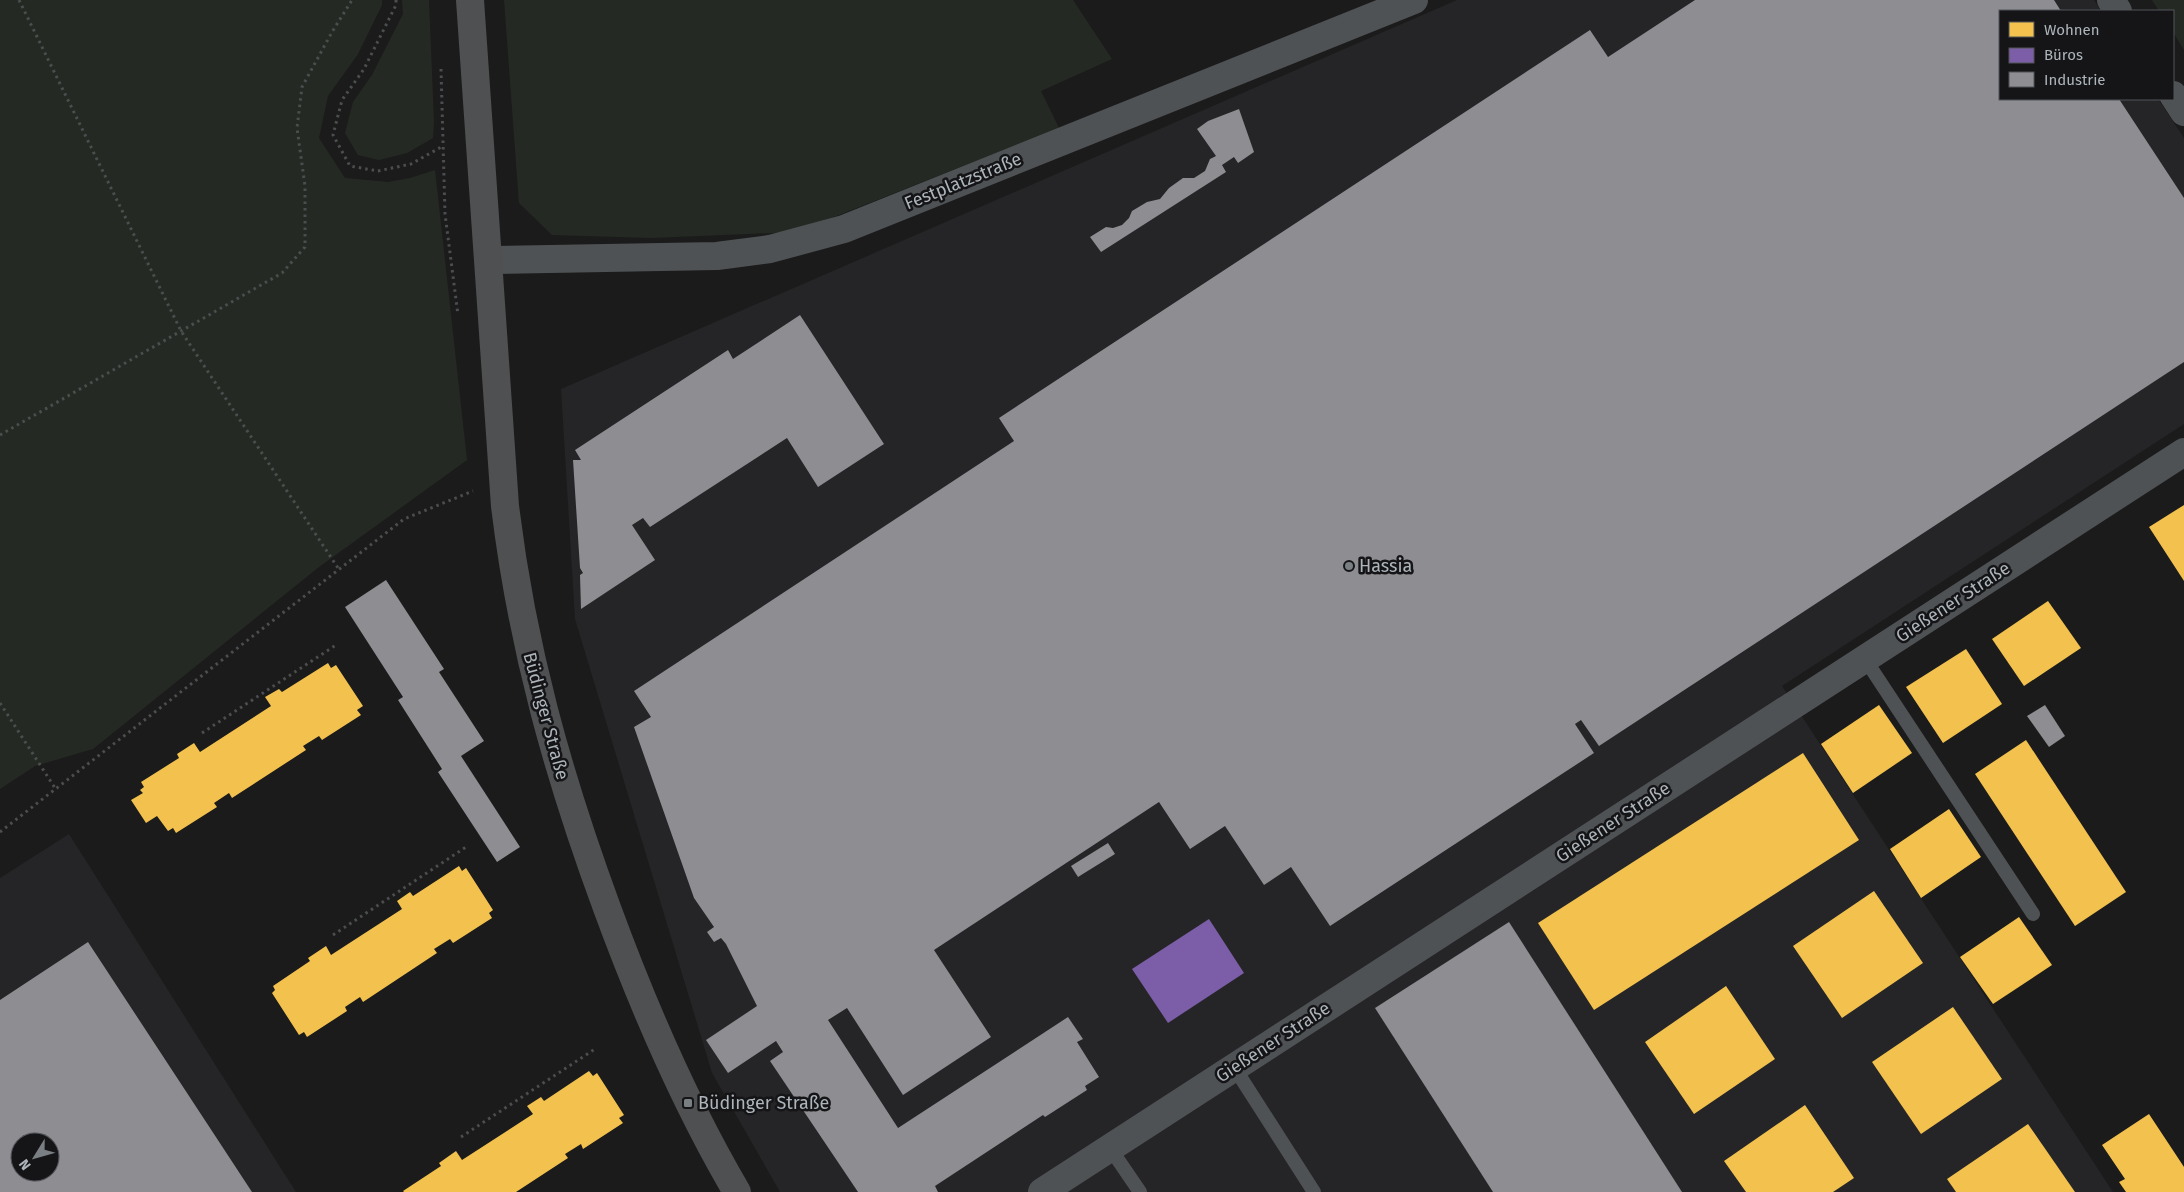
<svg xmlns="http://www.w3.org/2000/svg" width="2184" height="1192" font-family="'Fira Sans',sans-serif">
	<rect width="100%" height="100%" fill="#1b1b1b"/>
	<!-- built -->
	<g fill="#252527" fill-rule="evenodd">
		<polygon points="1457,0 2094,0 2101,11 2000,11 2000,99 2158,99 2184,138 2184,424 1782,686 2113,1192 780,1192 712,1073 575,619 561,389"/>
		<path d="M 69,834 L 296,1192 L 0,1192 L 0,878 ZM 20,1142 L 50,1142 L 50,1172 L 20,1172 Z"/>
	</g>
	<!-- green -->
	<g fill="#242a23">
		<polygon points="0,0 382,0 382,5 358,54 328,96 319,138 345,178 388,182 410,178 435,170 467,460 319,567 93,749 35,766 0,789"/>
		<polygon points="402,0 429,0 434,122 433,138 407,153 379,160 358,155 345,133 353,102 372,75 403,14"/>
		<polygon points="504,0 1073,0 1112,59 1041,91 1059,128 796,232 651,238 552,235 519,203"/>
		<polygon points="2152,0 2184,0 2184,50 2173,32 2173,11 2159,11"/>
	</g>
	<!-- homes -->
	<g fill="#f2c14e">
		<polygon points="2184,505 2184,581 2149,527"/>
		<polygon points="2048,601 2081,648 2024,686 1992,639"/>
		<polygon points="1966,649 2002,704 1943,743 1906,687"/>
		<polygon points="328,663 331,668 336,665 363,706 357,710 361,715 322,740 319,736 303,746 306,750 232,798 229,793 214,803 217,807 176,833 173,828 168,831 157,816 146,823 131,800 143,793 140,790 144,787 141,782 179,758 177,754 194,743 200,752 271,706 265,697 279,689 282,692"/>
		<polygon points="1879,705 1912,753 1853,793 1821,744"/>
		<polygon points="2026,740 2126,892 2075,926 1975,774"/>
		<polygon points="1803,753 1859,840 1594,1010 1538,923"/>
		<polygon points="1949,809 1981,857 1921,898 1890,849"/>
		<polygon points="459,866 462,871 466,868 493,910 489,913 492,918 453,943 450,939 434,949 437,953 363,1002 360,997 345,1007 347,1011 307,1037 304,1032 299,1035 272,993 275,990 273,986 310,961 308,958 326,946 331,955 402,909 397,901 410,892 413,896"/>
		<polygon points="1874,891 1923,963 1842,1018 1793,946"/>
		<polygon points="2019,917 2052,965 1993,1004 1960,957"/>
		<polygon points="1726,986 1775,1059 1694,1114 1645,1042"/>
		<polygon points="1953,1007 2002,1079 1921,1134 1872,1062"/>
		<polygon points="589,1071 593,1076 597,1073 624,1115 619,1118 623,1123 583,1149 581,1144 565,1154 568,1158 516,1192 404,1192 403,1191 441,1166 439,1163 456,1151 462,1160 533,1114 527,1106 541,1097 544,1101"/>
		<polygon points="1805,1105 1854,1178 1833,1192 1746,1192 1724,1161"/>
		<polygon points="2149,1114 2184,1167 2184,1192 2126,1192 2119,1182 2125,1179 2102,1145"/>
		<polygon points="2028,1124 2075,1192 1956,1192 1947,1179"/>
	</g>
	<!-- offices -->
	<polygon fill="#7b5ea7" points="1209,919 1244,973 1168,1023 1132,969"/>
	<!-- industry -->
	<g fill="#8d8d92" fill-rule="evenodd">
		<polygon points="1695,0 2054,0 2061,11 2000,11 2000,99 2119,99 2184,198 2184,362 1599,746 1581,720 1575,724 1594,753 1330,926 1291,867 1264,885 1225,826 1190,849 1159,802 934,950 991,1037 903,1095 847,1008 828,1020 898,1128 1068,1017 1083,1039 1077,1042 1099,1077 1085,1086 1087,1090 1045,1117 1043,1115 935,1186 938,1192 858,1192 770,1061 783,1052 776,1041 728,1073 706,1040 757,1006 726,944 721,938 714,942 707,932 714,927 694,898 634,727 651,717 634,691 1014,441 999,418 1590,30 1608,57"/>
		<polygon points="1239,109 1254,152 1238,163 1234,157 1222,165 1226,172 1101,252 1090,237 1106,227 1113,228 1122,225 1129,218 1132,211 1147,202 1160,199 1169,188 1183,178 1194,178 1205,171 1210,159 1216,156 1197,129 1208,121"/>
		<polygon points="800,315 884,444 818,487 787,438 650,527 643,518 632,525 655,560 581,609 580,575 583,573 580,568 573,460 581,460 575,450 728,350 733,359"/>
		<polygon points="386,580 444,669 439,672 484,741 461,756 520,847 497,862 438,772 442,769 398,700 403,697 345,607"/>
		<polygon points="2045,705 2065,736 2049,747 2027,716"/>
		<polygon points="1108,843 1115,854 1078,877 1071,866"/>
		<polygon points="1509,922 1682,1192 1493,1192 1375,1008"/>
		<path d="M 88,942 L 252,1192 L 0,1192 L 0,1000 ZM 20,1142 L 50,1142 L 50,1172 L 20,1172 Z"/>
	</g>
	<g fill="none" stroke-linecap="round" stroke-linejoin="round">
		<!-- path -->
		<g stroke="#4b4d4f" stroke-width="3" stroke-dasharray="2.5 4" stroke-linecap="butt">
			<polyline points="19,0 181,331 338,568"/>
			<polyline points="396,0 396,5 364,69 342,100 333,135 350,166 378,171 411,164 443,146"/>
			<polyline points="441,69 445,214 458,315"/>
			<polyline points="0,435 282,273 305,247 305,186 297,128 302,87 332,32 352,0"/>
			<polyline points="0,703 55,788"/>
			<polyline points="202,733 336,645"/>
			<polyline points="0,832 404,519 473,491"/>
			<polyline points="333,935 466,847"/>
			<polyline points="461,1137 595,1049"/>
		</g>
		<!-- lane -->
		<g stroke="#4f5254" stroke-width="14">
			<polyline points="1865,659 2033,914"/>
			<polyline points="1234,1067 1314,1192"/>
			<polyline points="1110,1148 1140,1192"/>
		</g>
		<!-- street -->
		<g stroke="#4f5254" stroke-width="28">
			<polyline points="2111,0 2118,11"/>
			<polyline points="2173,95 2184,112"/>
			<polyline points="489,260 717,256 770,249 844,229 1414,0"/>
			<polyline points="1042,1192 2184,452"/>
		</g>
		<!-- secondary -->
		<path stroke="#4e5052" stroke-width="28" d="M 470,0 L 505,506 C 522,647 558,775 607,908 C 643,1006 684,1102 737,1192"/>
	</g>
	<!-- markers -->
	<g fill="#7a7f83" stroke="#151517" stroke-width="2">
		<circle cx="1349" cy="566" r="5"/>
		<rect x="683" y="1098" width="10" height="10" rx="2.5"/>
	</g>
	<g text-anchor="middle" dominant-baseline="central" stroke-width="5" stroke-linejoin="round" paint-order="stroke">
		<!-- street labels -->
		<g font-size="18" fill="#adb5bb" stroke="#151517">
			<text transform="translate(963 181) rotate(-22)">Festplatzstraße</text>
			<text transform="translate(1953 602) rotate(-33)">Gießener Straße</text>
			<text transform="translate(546 716) rotate(75)">Büdinger Straße</text>
			<text transform="translate(1613 822) rotate(-33)">Gießener Straße</text>
			<text transform="translate(1273 1042) rotate(-33)">Gießener Straße</text>
		</g>
		<!-- poi labels -->
		<g font-size="18" fill="#adb5bb" stroke="#151517" text-anchor="start">
			<text x="1359" y="566">Hassia</text>
			<text x="698" y="1103">Büdinger Straße</text>
		</g>
	</g>
	<!-- legend -->
	<rect x="1999" y="10" width="175" height="90" fill="#151517" stroke="#525559"/>
	<rect x="2009" y="22" width="25" height="15" fill="#f2c14e" stroke="#525559"/>
	<text x="2044" y="35" font-size="15" fill="#adb5bb">Wohnen</text>
	<rect x="2009" y="48" width="25" height="15" fill="#7b5ea7" stroke="#525559"/>
	<text x="2044" y="60" font-size="15" fill="#adb5bb">Büros</text>
	<rect x="2009" y="72" width="25" height="15" fill="#8d8d92" stroke="#525559"/>
	<text x="2044" y="85" font-size="15" fill="#adb5bb">Industrie</text>
	<!-- north arrow -->
	<g transform="translate(35 1157) rotate(233)"><circle r="24" fill="#151517" stroke="#525559"/>
	<path d="M0-4L9 19L0 12L-9 19Z" fill="#7a7f83"/>
	<text y="-8" font-size="14" font-weight="bold" text-anchor="middle" fill="#adb5bb">N</text>
	</g>
</svg>
